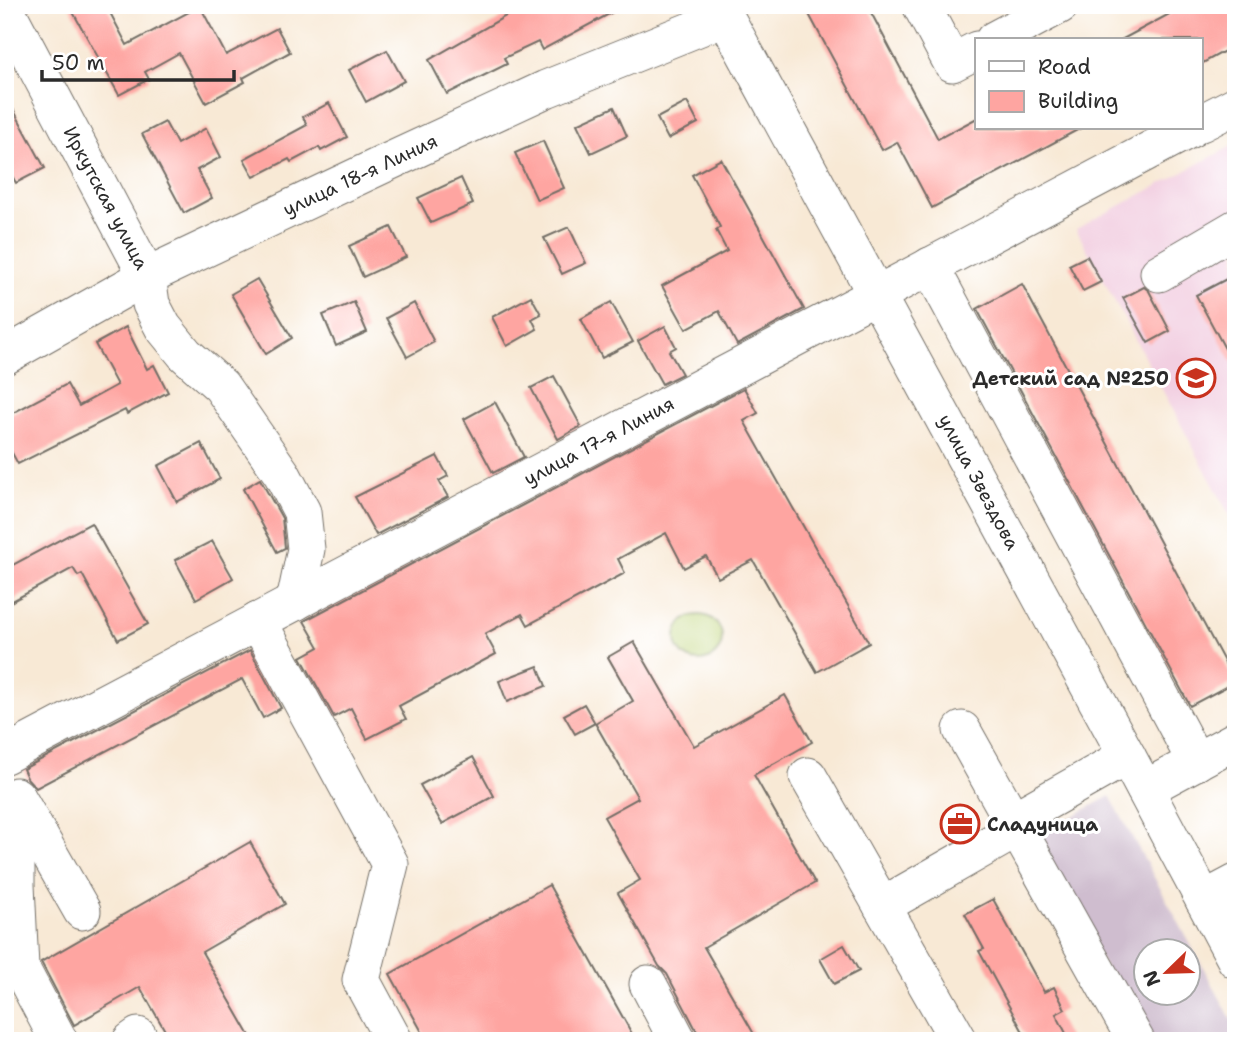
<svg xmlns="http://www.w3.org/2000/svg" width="1241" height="1046" font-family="'Shantell Sans',sans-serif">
	<rect width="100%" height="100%" fill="#fff"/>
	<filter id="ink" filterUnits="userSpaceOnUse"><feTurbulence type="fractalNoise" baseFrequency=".0143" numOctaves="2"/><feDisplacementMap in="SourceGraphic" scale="14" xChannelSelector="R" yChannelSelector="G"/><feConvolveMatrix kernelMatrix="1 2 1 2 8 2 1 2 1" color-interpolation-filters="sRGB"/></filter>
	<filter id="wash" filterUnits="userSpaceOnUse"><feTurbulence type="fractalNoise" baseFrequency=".00686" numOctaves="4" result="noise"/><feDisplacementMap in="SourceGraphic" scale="28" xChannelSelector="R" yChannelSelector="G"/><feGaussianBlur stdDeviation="1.57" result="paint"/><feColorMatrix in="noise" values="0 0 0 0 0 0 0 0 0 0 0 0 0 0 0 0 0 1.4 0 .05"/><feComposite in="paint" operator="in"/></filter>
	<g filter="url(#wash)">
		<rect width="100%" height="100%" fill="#f8e9d5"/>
		<!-- built -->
		<polygon fill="#f2cfe1" points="1236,144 1236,527 1076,229"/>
		<!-- industrial -->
		<path fill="#cfbdcf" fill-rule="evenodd" d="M 1110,796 L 1236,1028 L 1236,1041 L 1146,1041 L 1033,838 ZM 1146,951 L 1188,951 L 1188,993 L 1146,993 Z"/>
		<!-- green -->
		<circle fill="#bed478" stroke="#748052" stroke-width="2" cx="699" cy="638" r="23"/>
		<g id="blocks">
			<!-- building -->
			<g fill="#fea5a1">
				<polygon points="69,5 106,5 127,45 200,6 226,55 277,28 290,52 243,78 245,82 206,103 179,53 145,72 149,79 119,95"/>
				<polygon points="525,5 626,5 542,50 538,42 504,58 507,64 447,94 429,60"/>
				<polygon points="804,5 867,5 938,139 977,118 977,128 1081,128 932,208 897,142 882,150"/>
				<polygon points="1186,5 1236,5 1236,45 1201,64 1201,40 1121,40"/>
				<polygon points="387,50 404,81 366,102 349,70"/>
				<polygon points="5,94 45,168 16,183 5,163"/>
				<polygon points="687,102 698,123 668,139 657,118"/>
				<polygon points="329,103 347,137 321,151 319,147 291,162 289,159 254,177 244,159 307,125 303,117"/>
				<polygon points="614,107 627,136 591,153 577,124"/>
				<polygon points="165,122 177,144 206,128 221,157 197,170 212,198 184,213 142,134"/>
				<polygon points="543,141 564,188 537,200 515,153"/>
				<polygon points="721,159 804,309 737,345 719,311 686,329 662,286 727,251 716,230 720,227 692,175"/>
				<polygon points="461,178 473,204 431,223 418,198"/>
				<polygon points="391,227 406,257 363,277 349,246"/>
				<polygon points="569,227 586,263 562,274 544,238"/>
				<polygon points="1087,256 1101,282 1083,291 1069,265"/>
				<polygon points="1236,274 1236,369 1196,295"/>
				<polygon points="257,279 292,338 266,354 231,294"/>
				<polygon points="1022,284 1235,682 1190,706 977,309"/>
				<polygon points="1144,287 1149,291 1170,331 1148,343 1123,298"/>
				<polygon points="531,296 541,314 532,319 537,329 507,346 492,317"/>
				<polygon points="354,302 367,332 336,346 323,315"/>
				<polygon points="611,302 633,342 602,358 581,319"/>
				<polygon points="414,303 434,342 407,357 386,318"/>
				<polygon points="665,326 676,347 669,351 682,374 662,384 638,341"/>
				<polygon points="126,327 147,369 154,365 168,392 127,414 125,410 18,464 5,440 5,417 67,384 79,406 117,385 95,344"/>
				<polygon points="554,376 581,426 558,439 531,388"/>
				<polygon points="744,388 758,413 744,421 869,643 817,672 753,560 718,578 706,556 684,568 666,533 618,559 625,573 528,625 522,614 485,634 496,654 399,706 406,719 367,739 351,708 334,717 301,657 319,647 304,621"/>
				<polygon points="495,402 524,457 493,473 464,419"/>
				<polygon points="201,443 220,479 177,502 158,466"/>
				<polygon points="437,456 448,476 439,481 448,497 376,535 355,497"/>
				<polygon points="260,479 282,518 285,548 277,552 243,489"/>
				<polygon points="91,523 148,624 118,640 82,574 78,576 73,568 5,605 5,569"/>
				<polygon points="212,541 233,578 196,599 175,560"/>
				<polygon points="634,642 694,746 785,695 812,742 754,775 815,883 704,947 758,1041 702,1041 667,974 659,966 618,893 640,880 604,817 638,798 595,723 633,701 608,657"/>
				<polygon points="250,650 281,708 263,718 242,679 36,788 27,778 23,769"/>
				<polygon points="538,666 546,686 507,702 499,681"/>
				<polygon points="584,704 595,723 575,734 564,715"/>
				<polygon points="473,757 494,796 442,824 420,785"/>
				<polygon points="250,842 285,904 202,952 253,1041 171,1041 140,987 74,1025 41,962"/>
				<polygon points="549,885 636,1041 427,1041 390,974"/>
				<polygon points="993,899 1044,992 1054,987 1065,1009 1056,1014 1070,1041 1028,1041 979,951 984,949 965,914"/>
				<polygon points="844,945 859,971 834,984 820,959"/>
			</g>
		</g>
	</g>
	<g filter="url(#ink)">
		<use href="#blocks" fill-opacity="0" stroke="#736e66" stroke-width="2"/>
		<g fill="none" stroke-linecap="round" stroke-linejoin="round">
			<defs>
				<g id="minor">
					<polyline points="719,5 1127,756 1236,960"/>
					<polyline points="921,5 952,63 977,50"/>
					<polyline points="5,8 147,276 151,304 163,327 185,354 221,386 282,474 302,512 306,549 295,602"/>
					<polyline points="994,40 1060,5"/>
					<polyline points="1201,123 1236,105"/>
					<polyline points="930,266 1196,762"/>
					<polyline points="1159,273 1236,228"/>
					<polyline points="5,356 147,276 386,163 546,89 725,17"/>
					<polyline points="258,621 390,864 361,980 394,1041"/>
					<polyline points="962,730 1136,1041"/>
					<polyline points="5,755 1192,128"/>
					<polyline points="808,776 959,1041"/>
					<polyline points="1145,789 1236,740"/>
					<polyline points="16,796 16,885 20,967 59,1041"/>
					<polyline points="18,799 82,911"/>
					<polyline points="1012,821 1127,756"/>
					<polyline points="1204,900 1236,883"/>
					<polyline points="882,906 1017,829"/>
					<polyline points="648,984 678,1041"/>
					<polyline points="131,1041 138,1036"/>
				</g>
			</defs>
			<!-- minor casing -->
			<use href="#minor" stroke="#736e66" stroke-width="39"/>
			<!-- minor -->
			<use href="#minor" stroke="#fff" stroke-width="37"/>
		</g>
	</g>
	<!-- icons -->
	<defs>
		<symbol id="school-ring" viewBox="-11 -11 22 22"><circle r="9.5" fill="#fff" stroke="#c8321e" stroke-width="1.5"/><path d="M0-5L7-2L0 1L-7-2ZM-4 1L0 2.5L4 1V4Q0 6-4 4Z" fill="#c8321e"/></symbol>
		<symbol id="office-ring" viewBox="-11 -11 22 22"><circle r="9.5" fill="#fff" stroke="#c8321e" stroke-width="1.5"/><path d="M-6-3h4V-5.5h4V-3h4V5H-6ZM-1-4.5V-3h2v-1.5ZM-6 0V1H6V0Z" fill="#c8321e"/></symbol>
	</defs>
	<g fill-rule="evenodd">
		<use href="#school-ring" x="1174" y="356" width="44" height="44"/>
		<use href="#office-ring" x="938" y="802" width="44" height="44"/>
	</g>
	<g text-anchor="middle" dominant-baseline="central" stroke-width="6" stroke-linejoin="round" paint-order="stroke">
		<!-- street labels -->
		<g font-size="19" fill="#2b2b2b" stroke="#fff">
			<text transform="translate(360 175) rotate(-25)">улица 18-я Линия</text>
			<text transform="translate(106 198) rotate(62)">Иркутская улица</text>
			<text transform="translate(599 441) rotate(-28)">улица 17-я Линия</text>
			<text transform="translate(979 482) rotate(62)">улица Звездова</text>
		</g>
		<!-- poi labels -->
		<g font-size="19" font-weight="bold" fill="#2b2b2b" stroke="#fff" text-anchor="end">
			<text x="1169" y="378">Детский сад №250</text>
			<text x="987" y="824" text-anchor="start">Сладуница</text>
		</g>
	</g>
	<!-- margin -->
	<rect width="1241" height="1046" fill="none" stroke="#fff" stroke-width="28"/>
	<!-- legend -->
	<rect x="975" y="38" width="228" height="91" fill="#ffffff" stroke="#aaaaaa" stroke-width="2"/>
	<rect x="989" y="61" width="35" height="10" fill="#ffffff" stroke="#aaaaaa" stroke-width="2"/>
	<text x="1038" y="74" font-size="21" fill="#2b2b2b">Road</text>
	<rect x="989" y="91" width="35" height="21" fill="#fea5a1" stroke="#aaaaaa" stroke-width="2"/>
	<text x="1038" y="108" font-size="21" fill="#2b2b2b">Building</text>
	<!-- north arrow -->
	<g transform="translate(1167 972) rotate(247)"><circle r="33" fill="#ffffff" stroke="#aaaaaa" stroke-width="2"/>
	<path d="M0-5L12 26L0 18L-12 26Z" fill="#c8321e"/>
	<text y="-10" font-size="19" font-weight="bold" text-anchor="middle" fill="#2b2b2b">N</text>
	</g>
	<!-- scale -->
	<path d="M42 70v10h192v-10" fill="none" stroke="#2b2b2b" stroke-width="3.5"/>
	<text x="52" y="70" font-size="21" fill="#2b2b2b" stroke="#ffffff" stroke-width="5" paint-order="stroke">50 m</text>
</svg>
